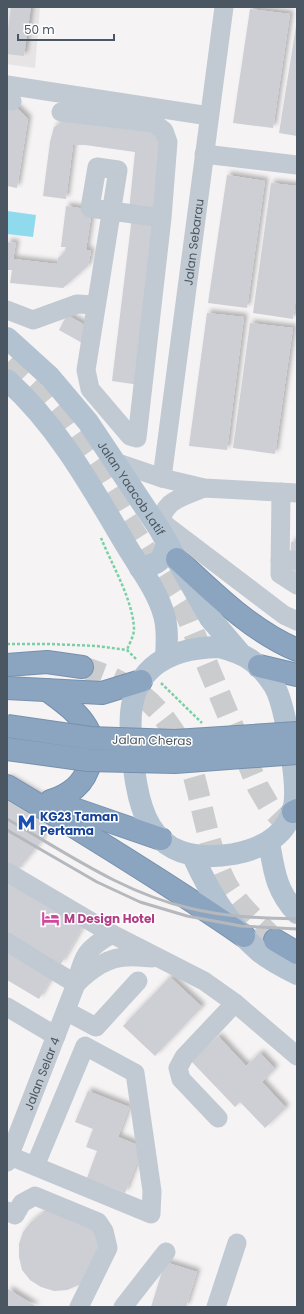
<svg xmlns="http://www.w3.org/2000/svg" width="304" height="1314" font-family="Poppins,sans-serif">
	<defs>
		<filter id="shadow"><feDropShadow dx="3.5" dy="-3.5" stdDeviation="2" flood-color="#0004"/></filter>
	</defs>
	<rect width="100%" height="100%" fill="#f5f3f3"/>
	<!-- education -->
	<polygon fill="#e6e4e5" points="7,7 40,7 35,68 7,64"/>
	<!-- water -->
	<polygon fill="#90daee" points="7,211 36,215 33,237 7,234"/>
	<!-- building -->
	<g fill="#cdcfd5" filter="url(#shadow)">
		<polygon points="11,7 31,7 24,56 7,54 7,36"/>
		<polygon points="250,9 290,14 273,128 233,123"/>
		<polygon points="296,26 297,26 297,136 279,133"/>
		<polygon points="7,102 17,108 28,119 17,188 7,186"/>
		<polygon points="70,116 148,127 166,145 156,214 129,211 135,152 85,145 73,145 66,199 43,196 50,142 54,127"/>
		<polygon points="227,175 265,181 247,308 208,303"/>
		<polygon points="271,183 297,186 297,290 293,319 253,313"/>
		<polygon points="66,206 92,210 86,250 91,251 88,266 63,288 10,283 12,270 7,270 7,242 16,243 13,259 57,264 58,258 64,253 66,247 61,247"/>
		<polygon points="132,217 161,221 140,385 112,381"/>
		<polygon points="207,313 244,317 227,450 189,446"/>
		<polygon points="67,315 92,329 84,344 59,330"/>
		<polygon points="250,323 293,328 275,454 233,448"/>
		<polygon points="291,542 297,542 297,578 290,574"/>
		<polygon points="7,777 55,805 41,842 16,872 7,867"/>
		<polygon points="7,882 83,926 61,964 7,932"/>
		<polygon points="7,945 54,973 39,999 7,980"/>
		<polygon points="170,977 202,1007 155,1056 123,1026"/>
		<polygon points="218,1036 246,1066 260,1053 275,1069 262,1082 286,1108 265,1128 240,1102 235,1107 191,1061"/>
		<polygon points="88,1091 129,1107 118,1137 143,1147 125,1193 87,1178 97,1151 86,1147 93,1129 75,1122"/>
		<polygon points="53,1211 91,1228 96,1238 98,1248 87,1278 79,1285 67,1290 54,1291 41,1287 30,1280 22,1270 19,1257 19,1244 23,1232 31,1222 42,1214"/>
		<polygon points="165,1262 197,1272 186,1307 151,1307"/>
		<polygon points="8,1289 37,1307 7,1307"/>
	</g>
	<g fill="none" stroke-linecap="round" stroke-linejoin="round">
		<!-- highway-tunnel -->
		<g stroke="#caccce" stroke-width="22" stroke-dasharray="22 11" stroke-linecap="butt">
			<polyline points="7,363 35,391 65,426 93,466 187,616 258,787 269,806 297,835"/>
			<path d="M 82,667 C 123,680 148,693 172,729 C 176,736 182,742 185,749 C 201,790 204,834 222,875 C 232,900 256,920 275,940"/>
		</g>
		<defs>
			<g id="highway">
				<path d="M 177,559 C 214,593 250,630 297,650"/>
				<polyline points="7,665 47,662 82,667"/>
				<polyline points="259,666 297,675"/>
				<polyline points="7,688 102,693 141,681"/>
				<path d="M 47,690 C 62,701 78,712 87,728 C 98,746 90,775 75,788 C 68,794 60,798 51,801"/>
				<path d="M 7,786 C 87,834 167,883 244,936"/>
				<polyline points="51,801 161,839"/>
				<polyline points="293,812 297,810"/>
				<polyline points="275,940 297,953"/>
			</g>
		</defs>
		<!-- highway casing -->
		<use href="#highway" stroke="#7690ad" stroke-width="24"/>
		<!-- path -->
		<g stroke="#7ad0a6" stroke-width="2.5" stroke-dasharray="3 2" stroke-linecap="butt">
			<path d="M 101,538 C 112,565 133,600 134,629 C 134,636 129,644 127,650"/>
			<polyline points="7,644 50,644 97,646 127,650 137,660"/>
			<polyline points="161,683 202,723"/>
		</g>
		<!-- minor -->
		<g stroke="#c1cad2" stroke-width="19">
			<polyline points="7,85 209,116"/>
			<polyline points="7,100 12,101"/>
			<polyline points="61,112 154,123 164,131 168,142 162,218 137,438 130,436 90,389 86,370 118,170 97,167 90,208 162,218"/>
			<polyline points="204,154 297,165"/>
			<polyline points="7,310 33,320 77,304 96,305"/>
			<polyline points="115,462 162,478 204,488 297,493"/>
			<path id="s1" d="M 162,478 L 224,7"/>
			<polyline points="281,492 280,574 297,585"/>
			<polyline points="151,514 284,615 297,621"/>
			<path d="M 160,530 C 161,500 180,498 204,488"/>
			<polyline points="280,560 297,560"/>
			<polyline points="7,872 112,934 204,981 235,1003 297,1056"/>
			<polyline points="7,942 76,984"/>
			<path d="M 76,984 C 90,970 107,957 127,957 C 136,956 144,958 152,958"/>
			<polyline points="7,1007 56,1036"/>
			<polyline points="66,1011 96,1027 138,981"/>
			<polyline points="218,1118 181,1079 178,1068 184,1057 235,1003"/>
			<polyline points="10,1156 151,1214 152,1191 135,1073 85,1046 35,1166"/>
			<path id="s2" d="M 7,1162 L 76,984 C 83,955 86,949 112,934"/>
			<polyline points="7,1211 15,1215 22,1203 35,1196 98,1222 104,1231 108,1248 79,1307"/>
			<polyline points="123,1307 166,1252"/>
			<polyline points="216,1307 237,1243"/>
		</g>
		<!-- major -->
		<g stroke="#b3c2d1" stroke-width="22">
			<path id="s3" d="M 7,338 L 50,377 L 88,422 L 160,530 L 210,618 L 239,652"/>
			<path d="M 7,380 C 58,426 91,486 126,545 C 139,567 157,590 164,615 C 168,628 167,643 166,657"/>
			<path d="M 140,568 C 159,564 163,561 167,542"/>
			<path d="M 219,647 C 245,654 258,661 273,684 C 285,701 296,775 295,797 C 295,806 292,815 287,823 C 276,842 254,850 234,854 C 143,869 136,804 131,734 C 126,672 163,648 219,647 Z"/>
			<path d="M 269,842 C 274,871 276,891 297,913"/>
			<path d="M 193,856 C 209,892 229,926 260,952 C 271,961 285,968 297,974"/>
		</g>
		<!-- highway -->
		<use href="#highway" stroke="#8ba5c1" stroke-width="22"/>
		<!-- rail -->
		<g stroke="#b5b8bd" stroke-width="3">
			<path d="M 7,819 C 65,852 123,893 189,908 C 225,917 260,918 297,919"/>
			<polyline points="7,830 97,882 140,902 187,916 241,926 297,929"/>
		</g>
		<defs>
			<g id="highway-bridge">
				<polyline points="7,726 90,738 175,741 297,733"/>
				<polyline points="7,749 88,760 175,762 297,753"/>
			</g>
		</defs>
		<!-- highway-bridge casing -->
		<use href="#highway-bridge" stroke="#7690ad" stroke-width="24" stroke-linecap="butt"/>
		<!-- highway-bridge -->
		<use href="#highway-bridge" stroke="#8ba5c1" stroke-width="22"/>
	</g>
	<!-- icons -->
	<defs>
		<symbol id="metro-bare" viewBox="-9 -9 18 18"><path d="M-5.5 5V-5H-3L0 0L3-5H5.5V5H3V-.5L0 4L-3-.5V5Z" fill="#1a4fb4" stroke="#fff" stroke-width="2.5" paint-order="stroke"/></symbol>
		<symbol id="hotel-bare" viewBox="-9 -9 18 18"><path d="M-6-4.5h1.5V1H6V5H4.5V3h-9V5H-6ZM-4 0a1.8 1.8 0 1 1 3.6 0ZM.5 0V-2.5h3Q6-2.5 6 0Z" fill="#d1479c" stroke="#fff" stroke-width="2.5" paint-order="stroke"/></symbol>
	</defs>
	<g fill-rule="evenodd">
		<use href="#metro-bare" x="14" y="810" width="25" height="25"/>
		<use href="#hotel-bare" x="38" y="906" width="25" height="25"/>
	</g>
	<g text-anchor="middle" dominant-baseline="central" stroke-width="3" stroke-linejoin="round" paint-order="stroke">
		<!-- street labels -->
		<g font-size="12" fill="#4a5661" stroke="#fff">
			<text stroke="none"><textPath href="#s1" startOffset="238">Jalan Sebarau</textPath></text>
			<text stroke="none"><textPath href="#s3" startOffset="196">Jalan Yaacob Latif</textPath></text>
			<text transform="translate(152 740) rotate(1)">Jalan Cheras</text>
			<text stroke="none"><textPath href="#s2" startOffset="95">Jalan Selar 4</textPath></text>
		</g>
		<!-- transit labels -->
		<g font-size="12" font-weight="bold" fill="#164399" stroke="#fff" text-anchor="start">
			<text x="40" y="816">KG23 Taman<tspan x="40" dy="14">Pertama</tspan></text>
		</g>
		<!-- hotel labels -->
		<g font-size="12" font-weight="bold" fill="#b23c85" stroke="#fff" text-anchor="start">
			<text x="64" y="918">M Design Hotel</text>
		</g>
	</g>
	<!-- border -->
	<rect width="304" height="1314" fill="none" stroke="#4a5661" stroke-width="16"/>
	<!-- scale -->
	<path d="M18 34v6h96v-6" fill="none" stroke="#4a5661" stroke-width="2"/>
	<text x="24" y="34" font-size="12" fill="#4a5661" stroke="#ffffff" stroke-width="3" paint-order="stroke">50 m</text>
</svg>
